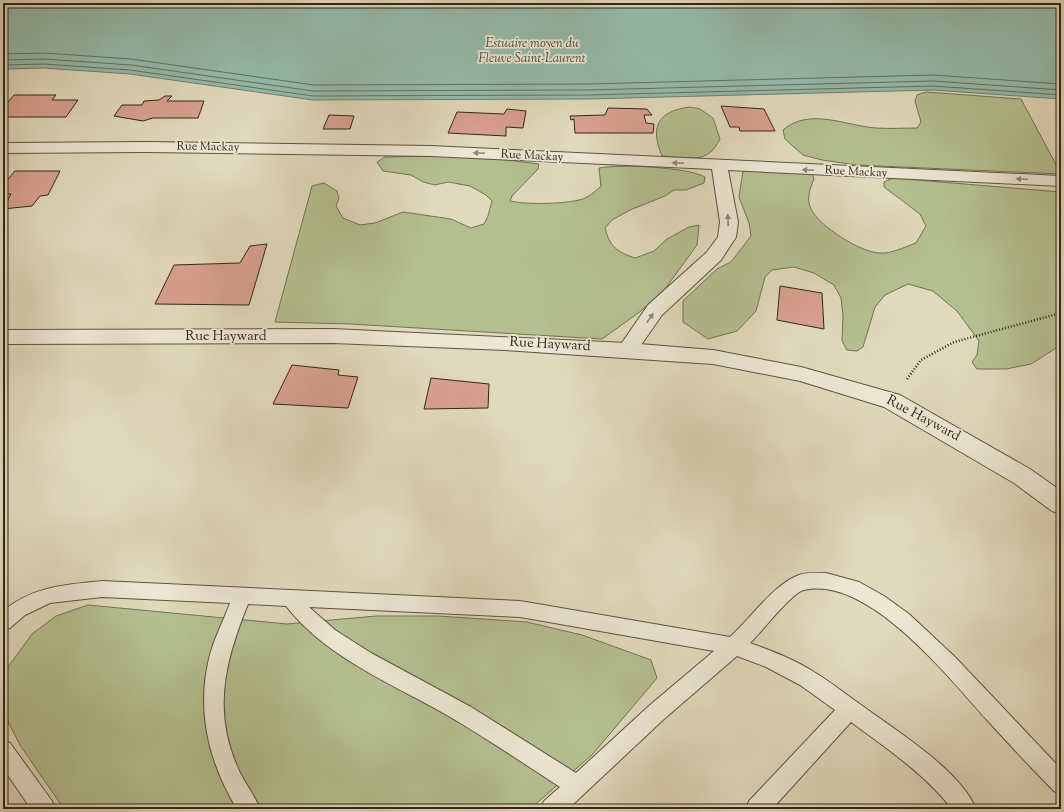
<svg xmlns="http://www.w3.org/2000/svg" width="1064" height="812" font-family="'Sorts Mill Goudy',serif">
	<rect width="100%" height="100%" fill="#e1d9bc"/>
	<filter id="stains"><feTurbulence type="fractalNoise" baseFrequency=".005" numOctaves="4"/><feColorMatrix values="0 0 0 0 .2 0 0 0 0 .09 0 0 0 0 .02 0 0 0 .5 -.17"/></filter>
	<radialGradient id="worn" r=".72"><stop offset=".6" stop-color="#630" stop-opacity="0"/><stop offset="1" stop-color="#630" stop-opacity=".3"/></radialGradient>
	<!-- green -->
	<g fill="#b4bf90" stroke="#727255">
		<path d="M 926,92 L 1021,99 L 1061,174 L 857,165 L 822,160 L 803,155 L 785,139 L 783,130 C 809,107 847,126 876,128 C 890,129 904,128 917,128 L 921,122 L 915,101 L 917,95 Z"/>
		<path d="M 689,107 L 700,109 L 713,118 L 720,139 C 707,166 688,157 662,156 C 650,127 657,112 689,107 Z"/>
		<path d="M 442,156 L 499,159 L 539,164 L 538,169 L 512,196 L 510,201 C 527,205 567,204 583,199 C 590,196 596,191 601,186 L 599,168 C 621,164 687,167 705,177 L 704,183 L 686,190 L 674,190 L 665,196 L 630,210 L 612,220 L 605,228 C 610,247 617,252 635,258 L 654,251 L 667,239 L 689,227 L 699,225 L 697,245 L 665,289 L 641,311 L 602,339 L 350,324 L 275,322 L 312,186 L 324,183 L 337,191 L 339,198 L 336,206 L 343,218 L 360,225 L 375,223 L 403,212 L 451,219 L 471,228 L 484,224 L 488,216 L 492,201 L 486,195 L 470,186 L 448,182 L 435,185 L 423,182 L 411,175 L 383,171 L 377,162 L 385,157 Z"/>
		<path d="M 743,171 L 812,174 L 814,179 C 810,189 806,198 811,209 C 819,226 861,253 880,253 C 891,254 905,247 916,243 L 926,226 L 920,214 L 884,187 L 884,182 L 893,178 L 1061,192 L 1061,345 L 1031,364 L 1006,369 L 977,369 L 972,362 L 977,355 L 979,341 L 957,311 L 933,291 L 908,284 L 885,295 L 875,307 L 863,347 L 857,351 L 847,350 L 842,341 L 843,316 L 841,298 L 834,285 L 814,273 L 794,267 L 772,270 L 765,277 L 756,311 L 737,331 L 708,339 L 683,322 L 683,301 L 717,269 L 731,262 L 751,236 L 749,223 L 739,197 Z"/>
		<polygon points="88,605 287,624 376,616 438,616 527,622 582,635 651,660 657,678 592,755 530,809 64,809 20,745 3,712 3,693 8,667 32,634 56,616"/>
	</g>
	<!-- water -->
	<polygon fill="#95bbab" stroke="#6d7f71" points="3,3 1061,3 1061,99 933,90 588,99 313,100 130,74 44,68 3,69"/>
	<g fill="none" stroke-linecap="round" stroke-linejoin="round">
		<!-- shore -->
		<g stroke="#637062" stroke-width="1">
			<polyline points="3,54 44,53 131,59 314,85 588,84 933,75 1061,84"/>
			<polyline points="3,60 44,59 131,65 313,91 588,90 933,81 1061,90"/>
			<polyline points="3,65 44,64 130,70 313,96 588,95 933,86 1061,95"/>
		</g>
	</g>
	<!-- building -->
	<g fill="#d9a190" stroke="#31261a">
		<polygon points="14,95 56,95 52,100 78,100 66,117 3,117 3,108"/>
		<polygon points="165,96 172,96 167,101 204,101 198,118 153,118 143,121 114,116 122,105 142,105 144,101 159,100"/>
		<polygon points="721,106 764,109 775,131 740,131 739,127 730,127"/>
		<polygon points="608,108 647,109 652,115 644,115 646,123 654,124 653,133 575,133 574,119 571,120 570,116 605,115"/>
		<polygon points="507,109 526,111 523,128 506,127 506,136 448,133 457,112 504,114"/>
		<polygon points="329,115 354,116 350,129 323,129"/>
		<polygon points="15,171 60,171 48,195 40,196 32,206 3,209 11,194 3,194 3,185"/>
		<polygon points="267,244 249,305 155,304 174,265 240,263 250,246"/>
		<polygon points="780,286 822,293 824,329 777,320"/>
		<polygon points="292,365 339,370 338,375 358,377 348,408 273,404"/>
		<polygon points="431,378 489,384 488,408 424,409"/>
	</g>
	<g fill="none" stroke-linecap="round" stroke-linejoin="round">
		<defs>
			<g id="service">
				<path d="M 826,573 L 859,582 L 884,596 L 909,614 L 955,657 L 1061,769 L 1061,795 L 1054,791 C 1031,768 1009,744 987,720 C 949,678 868,575 804,590 C 792,592 761,633 750,643 C 772,651 794,659 814,672 C 831,682 848,696 864,707 C 898,732 960,770 976,809 L 952,809 C 925,774 886,748 851,722 L 772,809 L 746,809 L 749,801 L 835,710 L 800,685 L 766,667 L 737,656 L 664,719 L 568,809 L 541,809 L 544,801 L 560,787 C 526,765 492,742 457,721 C 399,686 329,661 286,606 L 248,604 C 226,658 212,709 237,766 C 243,781 254,794 260,809 L 237,809 C 208,761 195,707 211,651 C 216,635 224,619 230,603 L 102,597 L 50,603 L 25,615 L 10,628 L 3,630 L 3,611 C 34,586 64,585 102,581 L 520,601 L 730,637 C 750,619 775,583 799,575 C 807,572 818,573 826,573 ZM 309,607 L 520,617 L 714,651 L 650,705 L 576,773 L 471,707 L 371,653 L 335,630 Z"/>
				<polygon points="3,740 10,743 52,801 55,809 31,809 3,768"/>
			</g>
			<polygon id="minor" points="147,142 431,146 1061,176 1061,186 728,170 738,222 736,237 721,260 662,315 634,355 627,357 620,355 617,350 648,305 707,252 718,237 720,222 712,169 431,156 147,152 3,153 3,143"/>
			<polygon id="tertiary" points="333,329 627,343 713,350 801,367 900,395 1030,469 1061,491 1061,514 1052,511 1014,483 884,407 800,381 713,364 505,350 333,343 3,344 3,330"/>
		</defs>
		<!-- service casing -->
		<use href="#service" stroke="#5d5342" stroke-width="2"/>
		<!-- minor casing -->
		<use href="#minor" stroke="#5d5342" stroke-width="2"/>
		<!-- tertiary casing -->
		<use href="#tertiary" stroke="#5d5342" stroke-width="2"/>
		<!-- path -->
		<polyline stroke="#31261a" stroke-width="2.5" stroke-dasharray="1 2" stroke-linecap="butt" points="907,379 921,360 954,342 1061,313"/>
		<!-- service -->
		<use href="#service" fill="#ece6d3" fill-rule="evenodd"/>
		<!-- minor -->
		<use href="#minor" fill="#ece6d3" fill-rule="evenodd"/>
		<!-- tertiary -->
		<use href="#tertiary" fill="#ece6d3" fill-rule="evenodd"/>
	</g>
	<!-- one-way arrows -->
	<defs><path id="oneway-solid" d="M-6-.8H1V-3.2L6.5 0L1 3.2V.8H-6Z"/></defs>
	<g fill="#8e8676">
		<use href="#oneway-solid" transform="translate(479 153) rotate(-177)"/>
		<use href="#oneway-solid" transform="translate(678 163) rotate(-177)"/>
		<use href="#oneway-solid" transform="translate(808 170) rotate(-177)"/>
		<use href="#oneway-solid" transform="translate(1022 179) rotate(-178)"/>
		<use href="#oneway-solid" transform="translate(728 220) rotate(-92)"/>
		<use href="#oneway-solid" transform="translate(650 318) rotate(-55)"/>
	</g>
	<g text-anchor="middle" dominant-baseline="central" stroke-width="3.5" stroke-linejoin="round" paint-order="stroke">
		<!-- far-street labels -->
		<g font-size="12" fill="#31261a" stroke="#ece6d3">
			<text transform="translate(208 147) rotate(1)">Rue Mackay</text>
			<text transform="translate(532 156) rotate(3)">Rue Mackay</text>
			<text transform="translate(856 172) rotate(3)">Rue Mackay</text>
		</g>
		<!-- far-water labels -->
		<g font-size="13" font-style="italic" fill="#4a4b3e" stroke="#ece6d3">
			<text x="532" y="44">Estuaire moyen du<tspan x="532" dy="15">Fleuve Saint-Laurent</tspan></text>
		</g>
		<!-- street labels -->
		<g font-size="14" fill="#31261a" stroke="#ece6d3">
			<text x="226" y="337">Rue Hayward</text>
			<text transform="translate(550 345) rotate(3)">Rue Hayward</text>
			<text transform="translate(923 419) rotate(28)">Rue Hayward</text>
		</g>
	</g>
	<!-- margin -->
	<rect width="1064" height="812" fill="none" stroke="#e1d9bc" stroke-width="16"/>
	<rect x="4" y="4" width="1056" height="804" fill="none" stroke="#31261a" stroke-width="2"/>
	<rect x="8" y="8" width="1048" height="796" fill="none" stroke="#31261a"/>
	<rect width="100%" height="100%" filter="url(#stains)"/>
	<rect width="100%" height="100%" fill="url(#worn)"/>
</svg>
